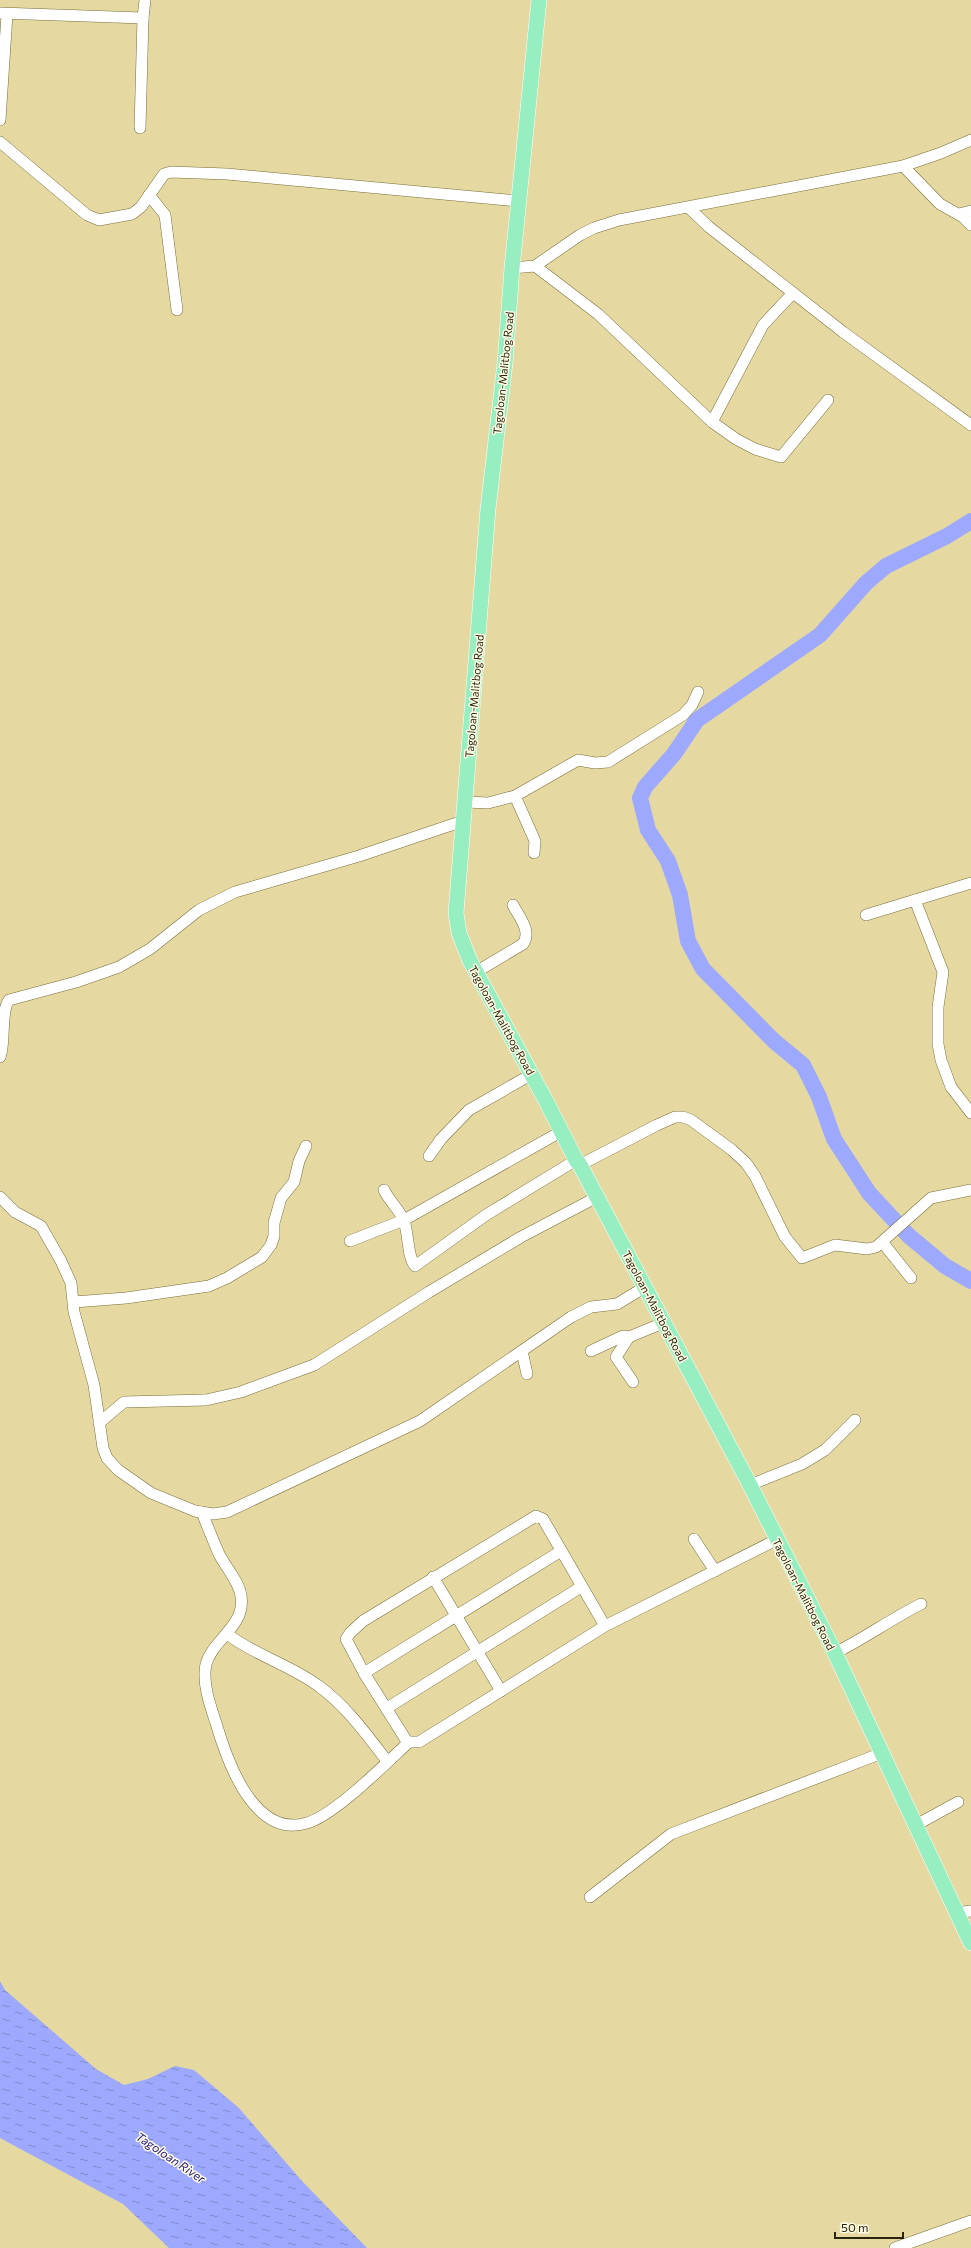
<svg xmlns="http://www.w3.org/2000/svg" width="971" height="2248" font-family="Commissioner,sans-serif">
	<defs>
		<pattern id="water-ripples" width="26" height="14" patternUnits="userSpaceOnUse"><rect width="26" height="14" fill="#9da9fe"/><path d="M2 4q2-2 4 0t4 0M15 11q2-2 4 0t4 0" fill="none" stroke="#8089cc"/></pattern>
	</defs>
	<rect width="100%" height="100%" fill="#e5d9a1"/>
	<!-- water -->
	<polygon fill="url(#water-ripples)" points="0,1981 5,1990 96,2069 124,2085 148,2079 175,2066 194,2070 239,2108 302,2181 367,2248 169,2248 123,2204 0,2138"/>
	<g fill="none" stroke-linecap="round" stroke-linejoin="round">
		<!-- river -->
		<polyline stroke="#9da9fe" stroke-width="16" points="971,521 947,536 886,566 866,583 820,635 697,720 674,754 645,787 640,798 648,830 668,861 680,895 688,941 703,969 774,1041 803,1065 819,1097 834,1139 869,1193 909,1236 945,1266 971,1281"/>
		<defs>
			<g id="minor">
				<polyline points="0,13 143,18 145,0"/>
				<polyline points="0,120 7,15"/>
				<polyline points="140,128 143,18"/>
				<polyline points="0,142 87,215 99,220 132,214 141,207 164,174 171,172 227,174 519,201"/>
				<polyline points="903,166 940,204 963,217 971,225"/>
				<polyline points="149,195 165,215 177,310"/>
				<polyline points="689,208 709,227 843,332 971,425"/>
				<polyline points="959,214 971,211"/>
				<polyline points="535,266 598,314 712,422 736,439 755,449 781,457 828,400"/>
				<polyline points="512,268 535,266 580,235 594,228 619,220 903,166 941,153 971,140"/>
				<polyline points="712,422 763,325 793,293"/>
				<polyline points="515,796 535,841 534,853"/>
				<polyline points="466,802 488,803 515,796 578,760 595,763 608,762 683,715 692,705 698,692"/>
				<polyline points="915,900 943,972 938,1007 938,1044 941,1060 951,1087 971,1113"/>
				<polyline points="866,915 971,883"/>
				<path d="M 476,972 L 523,944 C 532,931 519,917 513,905"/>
				<path d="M 0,1057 C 6,1040 0,1012 9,1000 L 76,982 L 119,967 L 150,949 L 199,910 L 235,892 L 359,856 L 463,821"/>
				<polyline points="429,1156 441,1139 469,1110 532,1074"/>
				<polyline points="580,1165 657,1125 675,1117 683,1117 691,1120 732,1150 746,1163 755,1176 785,1237 802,1258 835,1245 867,1249 876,1247 931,1198 971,1190"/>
				<path d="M 384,1190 C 389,1201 400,1210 404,1221 C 409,1235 407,1256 415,1266 L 486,1215 L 576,1160"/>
				<polyline points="0,1197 15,1212 41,1226 61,1261 71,1283 74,1312 94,1385 103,1448 107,1458 118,1470 151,1493 195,1511 213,1514 227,1512 420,1421 571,1317 591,1307 617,1304 645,1287"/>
				<polyline points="350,1241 404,1220 562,1131"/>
				<polyline points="883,1243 911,1278"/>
				<polyline points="74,1302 126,1298 209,1286 227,1278 262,1257 271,1245 274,1236 274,1223 281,1198 294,1182 299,1161 306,1146"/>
				<polyline points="522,1351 527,1374"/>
				<polyline points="591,1351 623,1336 629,1337"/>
				<polyline points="633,1382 616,1357 629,1337 663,1323"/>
				<polyline points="99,1423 124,1402 206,1400 241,1392 314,1365 429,1292 521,1237 597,1197"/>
				<polyline points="750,1485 802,1464 825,1450 855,1420"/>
				<path d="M 202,1512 C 207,1526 213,1540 219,1554 C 226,1568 239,1581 241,1596 C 246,1626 213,1639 206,1664 C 202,1683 210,1705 216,1723 C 227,1761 254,1839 307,1823 C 335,1815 386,1763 409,1742"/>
				<polyline points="694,1539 715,1571"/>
				<polyline points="433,1577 501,1691"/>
				<polyline points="605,1626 543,1519 536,1516 363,1621 350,1633 346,1639 364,1673 406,1740 409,1742 419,1742 605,1626 776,1540"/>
				<path d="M 227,1634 C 256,1656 291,1665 320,1687 C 347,1707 367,1735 387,1761"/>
				<path d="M 835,1653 C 865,1638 891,1619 921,1604"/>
				<polyline points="364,1673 561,1551"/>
				<polyline points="387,1708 581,1587"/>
				<polyline points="916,1825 958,1802"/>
				<polyline points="590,1897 671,1834 882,1753"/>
				<polyline points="957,1913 971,1911"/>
				<polyline points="895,2248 971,2221"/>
			</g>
			<polyline id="major" points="539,0 512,268 505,363 488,509 456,913 459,933 470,961 545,1099 576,1160 580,1165 750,1485 835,1653 971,1943"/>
		</defs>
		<!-- minor casing -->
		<use href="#minor" stroke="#796e39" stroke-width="12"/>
		<!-- major casing -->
		<use href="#major" stroke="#fff" stroke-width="16"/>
		<!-- minor -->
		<use href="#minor" stroke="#fff" stroke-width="11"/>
		<!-- major -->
		<use href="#major" stroke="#97eec1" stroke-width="15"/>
	</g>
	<g text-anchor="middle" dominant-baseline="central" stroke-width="3" stroke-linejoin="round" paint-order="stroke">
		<!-- street labels -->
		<g font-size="11" fill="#28240d" stroke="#fefae3">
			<text transform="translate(503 373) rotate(-84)">Tagoloan-Malitbog Road</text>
			<text transform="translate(474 696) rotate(-85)">Tagoloan-Malitbog Road</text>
			<text transform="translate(502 1020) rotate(61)">Tagoloan-Malitbog Road</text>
			<text transform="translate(655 1306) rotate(62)">Tagoloan-Malitbog Road</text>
			<text transform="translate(804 1594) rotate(63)">Tagoloan-Malitbog Road</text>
		</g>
		<!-- water labels -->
		<g font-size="12" font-style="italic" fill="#292382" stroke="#fefae3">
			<text transform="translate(171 2157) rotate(34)">Tagoloan River</text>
		</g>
	</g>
	<!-- scale -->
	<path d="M835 2232v6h68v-6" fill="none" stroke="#28240d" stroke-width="2"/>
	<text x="841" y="2232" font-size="12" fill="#28240d" stroke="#fefae3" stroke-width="3" paint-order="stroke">50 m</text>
</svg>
